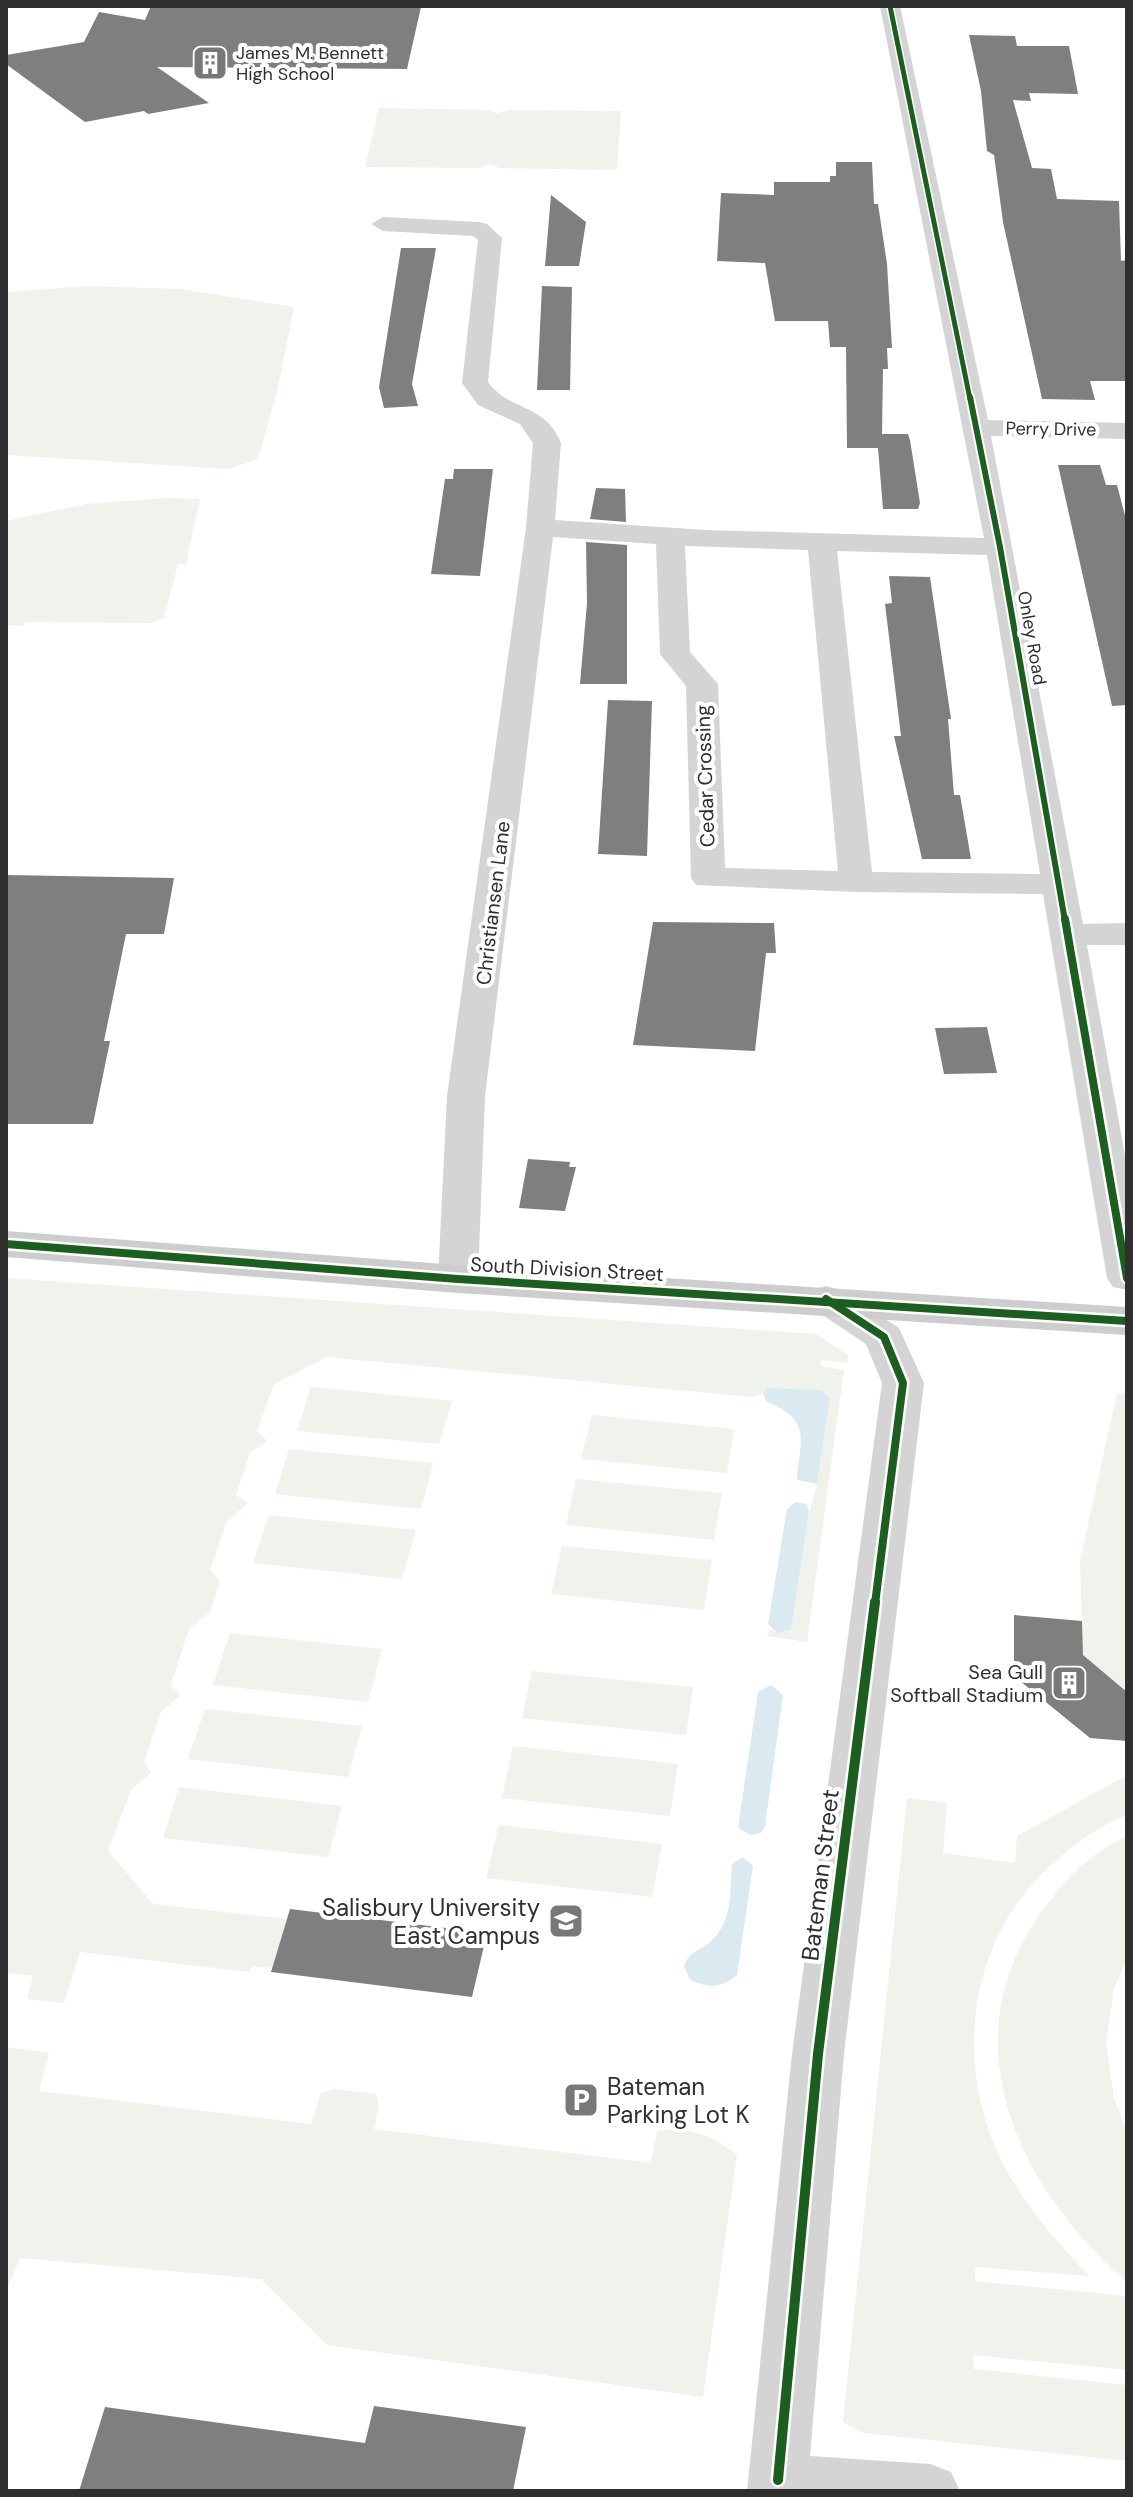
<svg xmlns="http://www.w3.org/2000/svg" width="1133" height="2497" font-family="'DM Sans',sans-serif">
	<rect width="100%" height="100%" fill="#fff"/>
	<!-- green -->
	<g fill="#f0f2ec">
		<polygon points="379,108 489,110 497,113 509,110 621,111 617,170 499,168 491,164 479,168 365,167"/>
		<polygon points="88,286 180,289 294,307 277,392 258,459 228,469 6,455 6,292"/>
		<polygon points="166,498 200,499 186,564 178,564 164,618 152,623 25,622 23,626 6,625 6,521 86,504"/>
		<polygon points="6,1278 816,1334 848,1355 847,1363 822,1360 820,1366 844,1370 807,1642 767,1636 770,1629 777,1633 817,1484 830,1398 768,1388 763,1393 751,1397 327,1357 274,1384 257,1431 267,1441 250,1453 236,1495 248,1503 227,1521 210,1570 220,1581 210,1612 189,1629 171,1684 180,1696 161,1712 144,1762 151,1773 131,1790 108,1851 153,1904 287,1919 272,1968 252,1966 249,1972 80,1952 64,2003 27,1999 33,1976 6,1973"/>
		<polygon points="311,1387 312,1387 452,1401 439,1444 297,1431"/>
		<polygon points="1117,1393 1127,1394 1127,1691 1083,1655 1080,1561"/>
		<polygon points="592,1415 734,1429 727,1473 581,1459"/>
		<polygon points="289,1449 433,1463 421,1509 275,1494"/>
		<polygon points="576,1479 722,1493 714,1540 566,1525"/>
		<polygon points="269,1515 416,1530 402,1579 253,1563"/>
		<polygon points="562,1546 712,1560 704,1610 551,1594"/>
		<polygon points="230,1633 382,1649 368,1702 213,1685"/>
		<polygon points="532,1671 693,1687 686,1735 522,1718"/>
		<polygon points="205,1709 362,1726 348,1777 188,1759"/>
		<polygon points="513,1746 678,1764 670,1816 502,1798"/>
		<path d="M 1127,1775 L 1127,1815 C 1103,1823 1080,1841 1060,1857 C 969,1932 950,2061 1004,2166 C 1027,2208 1057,2242 1089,2276 L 975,2267 L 975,2281 L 1127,2296 L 1127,2370 L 973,2355 L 974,2369 L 1127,2385 L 1127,2461 L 864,2433 L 843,2422 L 907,1798 L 947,1803 L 943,1853 L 1015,1863 L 1017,1836 Z"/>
		<polygon points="179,1787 342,1806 328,1857 163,1838"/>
		<polygon points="499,1825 662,1844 652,1897 486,1878"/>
		<path d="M 1127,1836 L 1127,1960 L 1114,1988 L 1106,2043 L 1114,2099 L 1127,2131 L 1127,2282 C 1021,2190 949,2046 1038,1917 C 1060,1885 1090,1852 1127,1836 Z"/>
		<path d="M 6,2047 L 49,2053 L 39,2091 L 311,2124 L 321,2093 L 335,2089 L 376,2094 L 379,2106 L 374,2129 L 651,2163 L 657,2131 C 689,2126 713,2135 737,2155 L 703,2397 L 327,2345 L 261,2279 L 20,2258 L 6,2291 Z"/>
	</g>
	<!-- water -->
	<g fill="#dbeaf0">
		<path d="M 767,1388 L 821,1390 L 830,1398 L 817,1484 L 797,1480 C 801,1435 811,1421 766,1401 L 763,1393 Z"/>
		<polygon points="796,1502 806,1504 809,1511 791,1629 777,1633 768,1624 787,1509"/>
		<polygon points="771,1685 783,1695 765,1826 761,1833 751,1835 738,1828 758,1692"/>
		<path d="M 743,1857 L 753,1866 L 737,1975 C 720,1989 709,1988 690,1980 L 684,1966 C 690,1950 699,1952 711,1941 C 733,1922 730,1890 732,1864 Z"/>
	</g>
	<!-- building -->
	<g fill="#7f7f7f">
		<polygon points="151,6 397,6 421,7 407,69 157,67 209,103 148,114 144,111 85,122 6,64 6,55 84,42 99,12 145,20"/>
		<polygon points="969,35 1015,36 1017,46 1069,46 1078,94 1029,93 1031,101 1013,100 1032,168 1051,169 1057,199 1119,201 1121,261 1127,260 1127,381 1090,381 1095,400 1042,399 1003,222 994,155 987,151 981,91"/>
		<polygon points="836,162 872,162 874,204 878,204 887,264 892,348 887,348 888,369 883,369 882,434 908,434 910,440 920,503 918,509 883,509 878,448 847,448 846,347 830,347 828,321 775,321 765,263 717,261 721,193 774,195 774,182 830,182 830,176 836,176"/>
		<polygon points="551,195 586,222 579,266 545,266"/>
		<polygon points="401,248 436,248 412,384 418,406 384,408 379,387"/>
		<polygon points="542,286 572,287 570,390 537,390"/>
		<polygon points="1058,465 1100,465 1106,485 1117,485 1127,523 1127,705 1112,706"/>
		<polygon points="454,469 493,469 480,576 431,574 445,479 453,479"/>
		<polygon points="596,488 625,489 626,522 590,519"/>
		<polygon points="586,542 627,545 627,684 580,684 587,603"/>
		<polygon points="889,576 930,577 951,719 948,719 954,795 960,795 971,859 922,859 894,736 901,736 885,604 892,603"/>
		<polygon points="608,700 652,701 647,856 598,854"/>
		<polygon points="6,875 174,878 164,934 126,934 104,1041 110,1041 93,1124 6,1124"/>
		<polygon points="653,922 774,923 776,953 766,953 755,1051 633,1045"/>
		<polygon points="987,1027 997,1073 944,1074 935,1028"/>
		<polygon points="528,1159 570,1162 569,1167 576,1167 565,1211 519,1208"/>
		<polygon points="1014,1615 1082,1621 1083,1655 1127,1692 1127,1741 1090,1738 1014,1676"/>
		<polygon points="290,1909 487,1933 472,1997 271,1972"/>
		<polygon points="374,2406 526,2427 513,2491 79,2491 105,2407 365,2443"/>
	</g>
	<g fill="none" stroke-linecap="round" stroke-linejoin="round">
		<!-- street -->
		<g fill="#d4d4d4" fill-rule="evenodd">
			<path d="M 880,6 L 900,6 L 988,420 L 1127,423 L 1127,439 L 991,436 L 1083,924 L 1127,923 L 1127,945 L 1087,945 L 1127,1167 L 1127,1290 L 1113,1287 L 1107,1278 L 1043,894 L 856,892 L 696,885 L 691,878 L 686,686 L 660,654 L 656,544 L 553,537 L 485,1096 L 478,1279 L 472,1288 L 458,1291 L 444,1288 L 438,1279 L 447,1096 L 526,528 L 533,443 L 520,424 L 478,405 L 462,383 L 478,240 L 473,236 L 383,231 L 371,224 L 383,217 L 479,222 L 487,224 L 502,238 L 488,382 C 511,413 544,402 561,443 L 555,520 L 706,530 L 984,538 ZM 685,546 L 808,550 L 838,871 L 725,868 L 718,684 L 690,652 ZM 837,551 L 987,555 L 1040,874 L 872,872 Z"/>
			<polygon points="826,1286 840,1290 899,1328 924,1383 844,2054 810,2456 930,2464 951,2472 960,2491 747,2491 792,2054 882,1383 866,1344 812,1308 806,1299 812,1290"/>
		</g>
		<!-- secondary -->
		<polygon fill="#cdcdcd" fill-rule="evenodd" points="6,1231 458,1265 1127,1307 1127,1335 458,1293 6,1257"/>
		<defs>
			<polyline id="cycleway-far3" points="890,6 970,399"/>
			<polyline id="cycleway-far2" points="970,397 1000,547 1065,921"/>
			<g id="cycleway-far1">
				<polyline points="1065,919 1127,1278"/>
				<polyline points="6,1244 458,1279 1127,1321"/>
				<polyline points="826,1299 884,1337 903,1383 875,1604"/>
			</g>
			<polyline id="cycleway" points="778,2480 818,2054 875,1602"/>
		</defs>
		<!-- cycleway-far3 casing -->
		<use href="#cycleway-far3" stroke="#fff" stroke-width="8"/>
		<!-- cycleway-far2 casing -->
		<use href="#cycleway-far2" stroke="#fff" stroke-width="10"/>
		<!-- cycleway-far1 casing -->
		<use href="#cycleway-far1" stroke="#fff" stroke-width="13"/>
		<!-- cycleway casing -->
		<use href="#cycleway" stroke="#fff" stroke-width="15"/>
		<!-- cycleway-far3 -->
		<use href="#cycleway-far3" stroke="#1b5e20" stroke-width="5"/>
		<!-- cycleway-far2 -->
		<use href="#cycleway-far2" stroke="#1b5e20" stroke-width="6"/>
		<!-- cycleway-far1 -->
		<use href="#cycleway-far1" stroke="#1b5e20" stroke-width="8"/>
		<!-- cycleway -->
		<use href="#cycleway" stroke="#1b5e20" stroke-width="10"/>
	</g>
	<!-- icons -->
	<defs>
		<symbol id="building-square" viewBox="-11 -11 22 22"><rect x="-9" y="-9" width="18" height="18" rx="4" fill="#787878" stroke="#fff"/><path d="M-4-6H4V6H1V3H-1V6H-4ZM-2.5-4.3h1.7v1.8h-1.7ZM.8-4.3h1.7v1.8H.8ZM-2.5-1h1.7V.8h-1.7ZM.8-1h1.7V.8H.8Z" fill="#fff"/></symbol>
		<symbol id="university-square" viewBox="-11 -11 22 22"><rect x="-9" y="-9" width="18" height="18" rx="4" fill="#787878" stroke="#fff"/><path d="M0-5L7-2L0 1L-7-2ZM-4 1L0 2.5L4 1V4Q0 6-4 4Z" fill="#fff"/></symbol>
		<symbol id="parking-square" viewBox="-11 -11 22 22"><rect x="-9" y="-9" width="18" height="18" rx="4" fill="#787878" stroke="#fff"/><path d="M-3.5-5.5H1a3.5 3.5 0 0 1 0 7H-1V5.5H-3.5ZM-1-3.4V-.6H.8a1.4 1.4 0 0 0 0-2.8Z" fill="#fff"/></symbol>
	</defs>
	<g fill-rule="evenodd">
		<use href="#building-square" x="190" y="43" width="40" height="40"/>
		<use href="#building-square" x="1049" y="1663" width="40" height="40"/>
		<use href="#university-square" x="546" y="1901" width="40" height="40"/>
		<use href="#parking-square" x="561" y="2080" width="40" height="40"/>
	</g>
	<g text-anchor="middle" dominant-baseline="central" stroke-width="8" stroke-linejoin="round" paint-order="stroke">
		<!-- far-poi labels -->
		<g font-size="18" fill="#2f2f2f" stroke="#fff" text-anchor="start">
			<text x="236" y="53">James M. Bennett<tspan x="236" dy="21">High School</tspan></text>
		</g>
		<!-- far-street labels -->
		<g font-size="18" fill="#2f2f2f" stroke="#fff">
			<text transform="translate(1051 429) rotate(1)">Perry Drive</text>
			<text transform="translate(1032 638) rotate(80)">Onley Road</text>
		</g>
		<!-- street labels -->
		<g font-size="20" fill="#2f2f2f" stroke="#fff">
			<text transform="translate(705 776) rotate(-92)">Cedar Crossing</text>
			<text transform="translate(493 903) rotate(-83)">Christiansen Lane</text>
			<text transform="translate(567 1269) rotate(3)">South Division Street</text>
		</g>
		<!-- poi labels -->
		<g font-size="20" fill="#2f2f2f" stroke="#fff" text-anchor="end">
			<text x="1043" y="1672">Sea Gull<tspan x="1043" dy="23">Softball Stadium</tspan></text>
		</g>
		<!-- near-street labels -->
		<g font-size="24" fill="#2f2f2f" stroke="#fff">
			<text transform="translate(820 1875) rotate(-83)">Bateman Street</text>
		</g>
		<!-- near-poi labels -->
		<g font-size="24" fill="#2f2f2f" stroke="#fff" text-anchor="end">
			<text x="540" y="1907">Salisbury University<tspan x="540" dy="28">East Campus</tspan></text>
			<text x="607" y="2086" text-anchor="start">Bateman<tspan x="607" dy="28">Parking Lot K</tspan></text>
		</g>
	</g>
	<!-- border -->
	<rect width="1133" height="2497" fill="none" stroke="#2f2f2f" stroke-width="16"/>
</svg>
